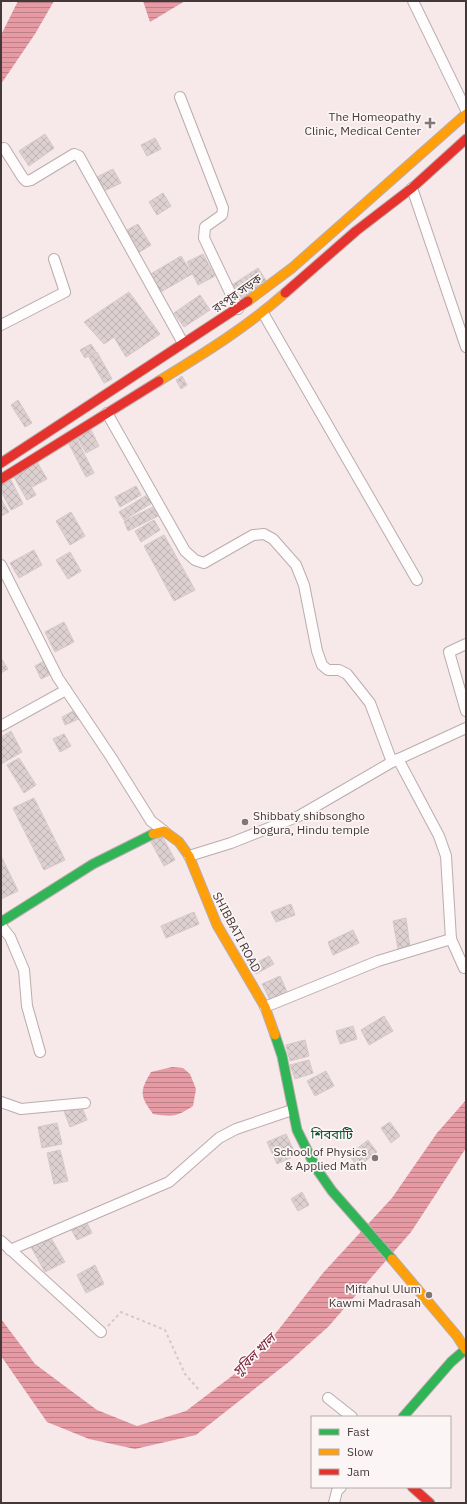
<svg xmlns="http://www.w3.org/2000/svg" width="467" height="1504" font-family="'IBM Plex Sans','Noto Sans Bengali',sans-serif">
	<defs>
		<pattern id="water-rules" width="6" height="5" patternUnits="userSpaceOnUse"><rect width="6" height="5" fill="#e69aa4"/><path d="M0 2.5h6" fill="none" stroke="#bc7f87"/></pattern>
		<pattern id="building-cross-hatch" width="8" height="8" patternUnits="userSpaceOnUse"><rect width="8" height="8" fill="#ddd0d1"/><path d="M0 0l8 8M0 8l8-8" fill="none" stroke="#bfb3b4"/></pattern>
	</defs>
	<rect width="100%" height="100%" fill="#f7e8e9"/>
	<!-- water -->
	<g fill="url(#water-rules)">
		<polygon points="18,1 54,1 35,34 1,84 1,35"/>
		<polygon points="143,1 185,1 150,22"/>
		<path d="M 172,1067 L 183,1068 L 190,1074 L 196,1089 L 193,1106 C 176,1117 173,1117 153,1114 C 139,1095 140,1091 151,1072 Z"/>
		<polygon points="466,1100 466,1148 411,1232 328,1327 290,1361 196,1435 135,1449 89,1439 47,1422 1,1356 1,1319 35,1364 97,1410 137,1426 186,1411 257,1357 323,1273 392,1198 437,1133"/>
	</g>
	<!-- building -->
	<g fill="url(#building-cross-hatch)" stroke="#d5c8c9">
		<polygon points="45,134 54,148 29,166 19,151"/>
		<polygon points="155,138 161,149 147,156 141,145"/>
		<polygon points="113,169 121,183 102,192 95,178"/>
		<polygon points="163,193 171,206 157,215 149,202"/>
		<polygon points="138,224 151,245 138,253 125,231"/>
		<polygon points="203,254 215,276 198,285 187,262"/>
		<polygon points="181,256 192,274 159,293 149,275"/>
		<polygon points="258,268 267,282 242,299 232,285"/>
		<polygon points="129,292 160,334 126,357 114,337 104,344 84,322"/>
		<polygon points="200,295 210,310 184,327 174,313"/>
		<polygon points="91,344 96,352 85,358 80,350"/>
		<polygon points="97,352 112,379 104,383 89,357"/>
		<polygon points="182,376 187,385 181,389 176,380"/>
		<polygon points="18,400 32,423 25,427 11,405"/>
		<polygon points="90,428 99,446 86,453 76,435"/>
		<polygon points="76,438 94,473 86,477 68,442"/>
		<polygon points="37,462 47,479 32,487 23,470"/>
		<polygon points="23,472 36,495 27,500 14,477"/>
		<polygon points="11,480 23,504 11,510 1,491 1,485"/>
		<polygon points="136,486 141,495 120,507 115,497"/>
		<polygon points="147,495 152,503 124,520 119,512"/>
		<polygon points="1,499 9,512 1,516"/>
		<polygon points="153,507 158,516 128,531 124,521"/>
		<polygon points="71,512 85,536 70,545 56,521"/>
		<polygon points="154,520 160,530 141,542 135,531"/>
		<polygon points="164,535 195,590 174,601 144,546"/>
		<polygon points="34,550 42,565 19,578 10,563"/>
		<polygon points="70,552 81,571 68,579 56,560"/>
		<polygon points="64,622 74,642 55,652 45,632"/>
		<polygon points="1,658 8,669 1,673"/>
		<polygon points="46,660 53,673 41,679 35,666"/>
		<polygon points="77,709 81,718 65,725 62,717"/>
		<polygon points="11,731 22,752 1,764 1,737"/>
		<polygon points="64,734 71,746 60,752 53,739"/>
		<polygon points="19,758 36,785 24,793 7,765"/>
		<polygon points="34,798 65,860 44,870 13,808"/>
		<polygon points="162,836 175,860 164,866 151,842"/>
		<polygon points="1,856 18,891 1,899"/>
		<polygon points="291,904 295,915 276,922 271,912"/>
		<polygon points="194,912 199,924 166,938 161,926"/>
		<polygon points="406,918 410,947 398,949 393,921"/>
		<polygon points="353,930 359,943 333,955 328,942"/>
		<polygon points="269,956 274,964 256,974 251,966"/>
		<polygon points="280,976 287,992 270,1000 262,984"/>
		<polygon points="384,1016 393,1031 369,1045 361,1030"/>
		<polygon points="353,1026 357,1039 340,1044 336,1031"/>
		<polygon points="305,1040 309,1056 290,1061 286,1045"/>
		<polygon points="309,1060 313,1073 295,1079 290,1065"/>
		<polygon points="326,1071 334,1086 315,1096 307,1081"/>
		<polygon points="81,1105 87,1120 70,1127 64,1111"/>
		<polygon points="390,1122 400,1136 391,1143 381,1128"/>
		<polygon points="57,1123 62,1144 42,1148 38,1127"/>
		<polygon points="286,1134 296,1155 277,1164 267,1142"/>
		<polygon points="368,1140 377,1152 358,1167 349,1155"/>
		<polygon points="60,1150 68,1181 54,1184 47,1153"/>
		<polygon points="302,1192 309,1205 298,1211 291,1199"/>
		<polygon points="87,1223 92,1233 77,1240 71,1229"/>
		<polygon points="51,1238 65,1262 45,1272 31,1247"/>
		<polygon points="95,1265 104,1284 86,1293 77,1275"/>
	</g>
	<g fill="none" stroke-linecap="round" stroke-linejoin="round">
		<defs>
			<g id="street">
				<polyline points="413,1 466,110"/>
				<polyline points="180,97 223,208 222,215 205,227 204,238 238,309"/>
				<polyline points="4,148 23,178 26,181 31,180 74,154 79,156 183,343"/>
				<polyline points="412,188 466,347"/>
				<polyline points="263,313 417,580"/>
				<polyline points="1,325 65,292 54,259"/>
				<polyline points="107,413 185,551 195,560 204,563 253,535 264,534 273,539 296,565 304,585 317,651 322,665 328,670 339,670 347,674 370,703 392,762"/>
				<polyline points="1,565 58,678 111,757 151,821 164,831"/>
				<polyline points="466,644 449,652 466,711"/>
				<polyline points="1,726 66,690"/>
				<polyline points="398,759 439,836 446,856 451,939 464,968"/>
				<polyline points="189,856 231,843 299,816 392,762 466,728"/>
				<polyline points="1,926 10,937 24,970 27,1006 40,1052"/>
				<polyline points="265,1007 378,961 451,939"/>
				<polyline points="1,1102 21,1109 85,1103"/>
				<polyline points="1,1241 101,1332"/>
				<polyline points="10,1250 169,1182 219,1138 236,1129 292,1110"/>
				<polyline points="328,1398 352,1417"/>
				<polyline points="334,1503 337,1491 341,1487"/>
			</g>
			<g id="fast">
				<polyline points="1,922 93,864 153,834"/>
				<polyline points="275,1035 282,1056 297,1130 316,1168 332,1191 392,1259"/>
				<polyline points="403,1417 451,1362 466,1349"/>
			</g>
			<g id="slow">
				<polyline points="248,301 292,268 466,114"/>
				<path d="M 159,381 C 203,354 247,327 285,293"/>
				<polyline points="153,834 164,831 179,842 189,856 217,925 265,1007 275,1035"/>
				<polyline points="392,1259 457,1336 466,1350"/>
			</g>
			<g id="jam">
				<polyline points="285,293 356,231 412,188 466,139"/>
				<polyline points="1,463 248,301"/>
				<polyline points="1,479 159,381"/>
				<polyline points="412,1487 430,1503"/>
			</g>
		</defs>
		<!-- street casing -->
		<use href="#street" stroke="#b9adae" stroke-width="12"/>
		<!-- fast casing -->
		<use href="#fast" stroke="#b9adae" stroke-width="11"/>
		<!-- slow casing -->
		<use href="#slow" stroke="#b9adae" stroke-width="11"/>
		<!-- jam casing -->
		<use href="#jam" stroke="#b9adae" stroke-width="11"/>
		<!-- path -->
		<polyline stroke="#d0cacb" stroke-width="2" stroke-dasharray="3 3" stroke-linecap="butt" points="108,1326 121,1312 165,1330 185,1374 200,1391"/>
		<!-- street -->
		<use href="#street" stroke="#fefcfc" stroke-width="10"/>
		<!-- fast -->
		<use href="#fast" stroke="#30b455" stroke-width="9"/>
		<!-- slow -->
		<use href="#slow" stroke="#ff9f0a" stroke-width="9"/>
		<!-- jam -->
		<use href="#jam" stroke="#e5322d" stroke-width="9"/>
	</g>
	<!-- markers -->
	<g fill="#837677" stroke="#fcf5f5" stroke-width="1.5">
		<path d="M428 117h4v4h4v4h-4v4h-4v-4h-4v-4h4z"/>
		<circle cx="245" cy="822" r="4"/>
		<circle cx="375" cy="1158" r="4"/>
		<circle cx="429" cy="1295" r="4"/>
	</g>
	<g text-anchor="middle" dominant-baseline="central" stroke-width="3.5" stroke-linejoin="round" paint-order="stroke">
		<!-- poi labels -->
		<g font-size="12" fill="#453839" stroke="#fcf5f5" text-anchor="end">
			<text x="421" y="116">The Homeopathy<tspan x="421" dy="14">Clinic, Medical Center</tspan></text>
			<text x="253" y="815" text-anchor="start">Shibbaty shibsongho<tspan x="253" dy="14">bogura, Hindu temple</tspan></text>
			<text x="367" y="1151">School of Physics<tspan x="367" dy="14">&amp; Applied Math</tspan></text>
			<text x="421" y="1288">Miftahul Ulum<tspan x="421" dy="14">Kawmi Madrasah</tspan></text>
		</g>
		<!-- street labels -->
		<g font-size="12" fill="#453839" stroke="#fcf5f5">
			<text transform="translate(237 293) rotate(-35)">রংপুর সড়ক</text>
			<text transform="translate(237 932) rotate(62)">SHIBBATI ROAD</text>
		</g>
		<!-- neighbourhood labels -->
		<g font-size="13" fill="#0b5237" stroke="#fcf5f5">
			<text x="332" y="1134">শিববাটি</text>
		</g>
		<!-- water labels -->
		<g font-size="13" font-style="italic" fill="#74172e" stroke="#fcf5f5">
			<text transform="translate(254 1355) rotate(-45)">সুবিল খাল</text>
		</g>
	</g>
	<!-- border -->
	<rect width="467" height="1504" fill="none" stroke="#453839" stroke-width="4"/>
	<!-- legend -->
	<rect x="311" y="1416" width="140" height="72" fill="#fcf5f5" stroke="#b3a9aa"/>
	<rect x="319" y="1429" width="20" height="6" fill="#30b455" stroke="#b3a9aa"/>
	<text x="347" y="1436" font-size="12" fill="#453839">Fast</text>
	<rect x="319" y="1449" width="20" height="6" fill="#ff9f0a" stroke="#b3a9aa"/>
	<text x="347" y="1456" font-size="12" fill="#453839">Slow</text>
	<rect x="319" y="1469" width="20" height="6" fill="#e5322d" stroke="#b3a9aa"/>
	<text x="347" y="1476" font-size="12" fill="#453839">Jam</text>
</svg>
